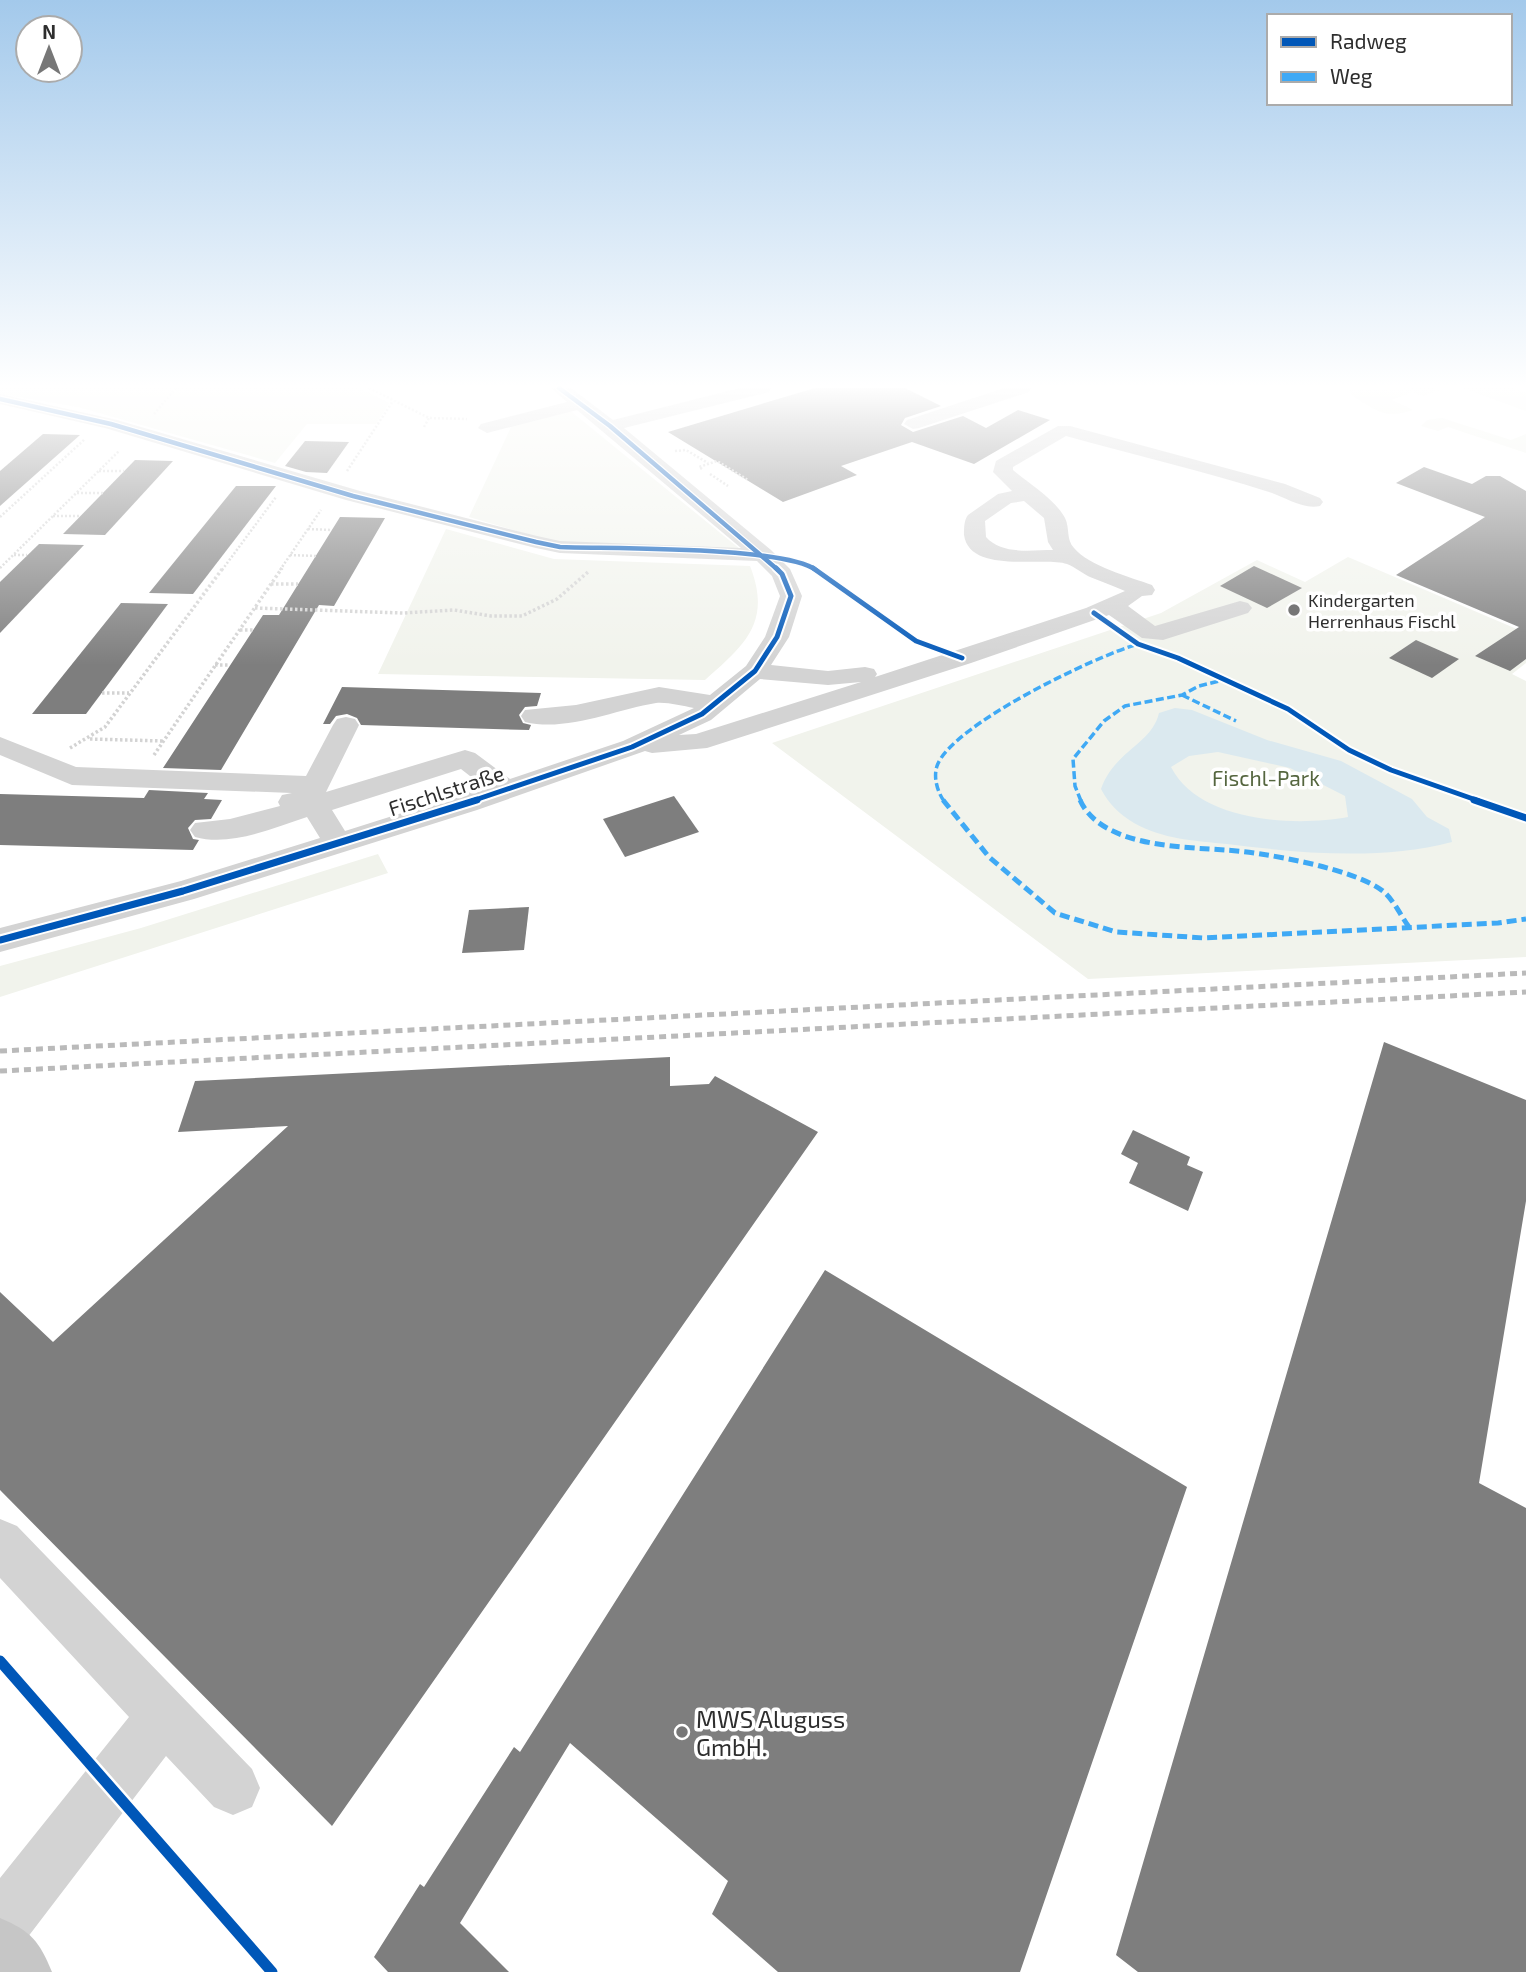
<svg xmlns="http://www.w3.org/2000/svg" width="1526" height="1972" font-family="'Exo 2',sans-serif">
	<rect width="100%" height="100%" fill="#fff"/>
	<!-- green -->
	<g fill="#f1f3ec">
		<polygon points="0,388 360,388 389,403 376,424 307,424 275,463 78,407 0,394"/>
		<path d="M 1435,388 L 1439,390 L 1424,396 L 1412,392 L 1392,400 L 1413,410 C 1384,420 1376,410 1351,395 L 1350,389 Z"/>
		<polygon points="1462,388 1514,388 1526,393 1526,411"/>
		<polygon points="569,409 573,413 740,549 561,544 469,517 512,425"/>
		<polygon points="1442,418 1511,440 1526,434 1526,453 1448,427 1438,431 1421,426 1427,420"/>
		<path d="M 446,529 L 554,559 L 750,566 C 772,622 745,645 705,680 L 378,674 Z"/>
		<polygon points="1348,557 1526,633 1526,663 1512,674 1526,681 1526,957 1088,979 772,743 1161,613 1257,560 1305,582"/>
		<polygon points="378,854 388,873 0,997 0,966 141,928"/>
	</g>
	<!-- water -->
	<path fill="#dbe9ef" fill-rule="evenodd" d="M 1175,708 L 1192,710 L 1267,740 L 1341,761 L 1412,799 L 1427,817 L 1449,829 L 1452,842 C 1379,861 1301,853 1227,844 C 1197,841 1161,839 1134,823 C 1119,814 1109,804 1101,789 C 1114,751 1152,744 1159,713 ZM 1218,752 L 1290,768 L 1345,796 L 1348,817 C 1294,827 1199,822 1171,767 L 1189,756 Z"/>
	<!-- building -->
	<g fill="#7e7e7e">
		<polygon points="815,388 905,388 941,406 905,418 901,425 913,432 963,416 986,428 1018,410 1050,420 974,464 912,442 841,466 857,475 783,502 668,432"/>
		<polygon points="43,434 80,435 0,506 0,471"/>
		<polygon points="305,441 349,442 327,473 306,472 285,466"/>
		<polygon points="135,460 173,461 105,535 63,534"/>
		<polygon points="1424,467 1472,484 1486,476 1500,476 1526,491 1526,659 1510,671 1475,656 1519,627 1396,575 1485,517 1396,483"/>
		<polygon points="236,486 276,486 193,594 149,593"/>
		<polygon points="340,517 385,518 334,606 319,605 221,770 163,768 263,615 279,615"/>
		<polygon points="39,544 84,545 0,633 0,582"/>
		<polygon points="1254,566 1302,588 1267,608 1220,586"/>
		<polygon points="121,603 168,604 86,714 32,714"/>
		<polygon points="1416,640 1459,659 1432,678 1389,658"/>
		<polygon points="342,687 541,693 537,706 525,707 519,715 523,723 531,725 529,730 361,725 357,718 347,714 336,716 330,724 323,724"/>
		<polygon points="149,790 208,793 204,799 222,800 211,819 195,820 188,828 193,839 199,840 193,850 0,845 0,794 144,798"/>
		<polygon points="674,796 699,832 625,857 603,819"/>
		<polygon points="529,907 524,950 462,953 469,910"/>
		<polygon points="1384,1042 1526,1100 1526,1201 1479,1483 1526,1508 1526,1972 1138,1972 1116,1955"/>
		<polygon points="670,1057 670,1086 709,1084 715,1076 818,1132 332,1826 0,1490 0,1292 53,1342 288,1126 178,1132 195,1081"/>
		<polygon points="1133,1130 1190,1157 1187,1165 1203,1172 1188,1211 1129,1183 1138,1163 1121,1154"/>
		<polygon points="825,1270 1187,1487 1020,1972 778,1972 712,1914 728,1881 570,1743 460,1923 509,1972 388,1972 374,1957 420,1884 424,1887 514,1747 520,1752"/>
	</g>
	<g fill="none" stroke-linecap="round" stroke-linejoin="round">
		<!-- path-far1 -->
		<g stroke="#d3d3d3" stroke-width="2.5" stroke-dasharray="2 2" stroke-linecap="butt">
			<polyline points="369,388 429,418 467,419"/>
			<polyline points="154,414 176,388"/>
			<polyline points="424,427 429,418"/>
			<polyline points="675,451 686,450 708,463"/>
			<polyline points="702,469 699,467 717,461 748,480"/>
			<polyline points="99,471 124,471"/>
			<polyline points="347,471 393,401"/>
			<polyline points="710,474 728,486"/>
			<polyline points="77,493 103,493"/>
			<polyline points="53,516 80,516"/>
			<polyline points="0,517 85,439"/>
			<polyline points="308,529 332,530"/>
			<polyline points="14,555 27,555"/>
			<polyline points="290,555 316,556"/>
			<polyline points="0,568 119,451"/>
			<polyline points="222,570 276,497"/>
			<polyline points="280,570 321,510"/>
		</g>
		<!-- path -->
		<g stroke="#d3d3d3" stroke-width="3.5" stroke-dasharray="2.5 2.5" stroke-linecap="butt">
			<polyline points="271,584 298,584"/>
			<polyline points="255,608 403,613 454,610 491,616 522,616 557,599 588,572"/>
			<polyline points="240,630 253,630"/>
			<polyline points="215,665 230,665"/>
			<polyline points="102,693 129,693"/>
			<polyline points="90,739 163,741"/>
			<polyline points="70,748 105,727 223,568"/>
			<polyline points="154,755 282,568"/>
		</g>
		<!-- minor -->
		<g fill="#d3d3d3" fill-rule="evenodd">
			<path d="M 551,388 L 571,388 L 613,420 L 740,388 L 771,388 L 769,392 L 624,428 L 771,550 L 790,569 L 802,596 L 789,637 L 771,665 L 828,671 L 865,667 L 874,669 L 877,674 L 875,677 L 1086,608 L 1125,591 C 1114,586 1102,582 1090,577 C 1082,573 1075,567 1067,564 C 1044,556 970,575 964,535 C 964,528 964,520 968,515 L 998,494 L 1012,491 L 993,472 L 996,461 L 1058,426 L 1070,426 L 1285,484 L 1320,498 L 1323,502 L 1320,506 C 1303,510 1285,497 1269,492 C 1203,471 1134,455 1066,436 L 1013,467 L 1013,470 C 1029,484 1055,499 1065,518 C 1070,528 1066,540 1074,548 C 1089,566 1130,577 1152,585 L 1155,590 L 1152,595 L 1142,596 L 1128,606 L 1155,626 L 1240,601 L 1248,603 L 1252,608 L 1248,613 L 1163,640 L 1142,638 L 1109,615 L 971,663 L 707,748 L 652,753 L 645,751 L 477,810 L 194,899 L 0,952 L 0,928 L 181,881 L 320,838 L 307,817 C 273,828 231,847 195,837 L 190,830 L 195,823 L 230,819 L 280,806 L 278,802 L 282,795 L 292,793 L 72,785 L 0,755 L 0,737 L 76,767 L 306,776 L 333,725 L 337,719 L 346,717 L 355,719 L 359,725 L 326,792 L 465,750 L 475,753 L 510,779 L 623,741 L 694,708 C 682,706 668,702 656,703 C 614,710 567,732 525,722 L 521,716 L 525,710 L 576,705 L 659,687 L 710,695 L 746,666 L 765,637 L 780,596 L 772,576 L 757,561 L 560,553 L 536,548 L 346,500 L 105,428 L 0,404 L 0,394 L 117,420 L 360,491 L 537,536 L 560,541 L 741,548 L 577,410 L 487,433 L 478,428 L 481,424 L 567,402 ZM 1024,501 L 1044,518 L 1048,542 L 1053,550 C 1031,550 1002,555 986,537 L 985,521 L 1011,503 ZM 760,679 L 828,685 L 861,682 L 696,734 L 679,735 L 711,720 ZM 461,769 L 484,787 L 345,831 L 332,810 Z"/>
			<polygon points="1004,388 1031,388 1029,392 919,428 913,429 904,424 907,420"/>
			<polygon points="0,1519 17,1526 252,1769 260,1788 252,1807 233,1815 214,1807 166,1756 21,1946 0,1954 0,1878 129,1717 0,1578"/>
		</g>
		<!-- major -->
		<path fill="#c6c6c6" fill-rule="evenodd" d="M 0,1918 C 31,1931 39,1941 52,1972 L 0,1972 Z"/>
		<!-- rail -->
		<g stroke="#bababa" stroke-width="5" stroke-dasharray="7 5" stroke-linecap="butt">
			<polyline points="0,1051 1526,973"/>
			<polyline points="0,1071 1526,992"/>
		</g>
		<!-- quiet-far1 -->
		<g stroke="#3fa9f5" stroke-width="3.5" stroke-dasharray="8 3.5" stroke-linecap="butt">
			<polyline points="1182,695 1236,721"/>
			<path d="M 944,801 C 938,793 933,778 937,766 C 951,725 1096,656 1138,644"/>
			<polyline points="1081,801 1075,786 1073,759 1104,721 1125,706 1182,695 1199,686 1223,680"/>
		</g>
		<!-- quiet -->
		<g stroke="#3fa9f5" stroke-width="5" stroke-dasharray="10 5" stroke-linecap="butt">
			<polyline points="943,800 989,857 1055,913 1116,932 1204,938 1498,923 1526,919"/>
			<path d="M 1080,800 C 1101,847 1182,847 1225,850 C 1262,852 1357,869 1384,892 C 1394,901 1401,916 1409,927"/>
		</g>
		<defs>
			<g id="cycleway-far3">
				<polyline points="559,388 610,426 778,570"/>
				<path d="M 0,399 L 111,424 L 353,496 L 536,542 L 560,547 C 609,549 783,546 816,570"/>
			</g>
			<g id="cycleway-far2">
				<polyline points="813,568 916,641 962,658"/>
				<polyline points="1094,613 1138,644 1178,658 1288,709 1349,750 1391,770 1479,801"/>
				<polyline points="472,801 632,747 702,714 755,671 777,637 791,596 782,574 776,568"/>
			</g>
			<g id="cycleway-far1">
				<polyline points="1474,800 1526,818"/>
				<polyline points="0,940 183,891 477,800"/>
			</g>
			<polyline id="cycleway" points="0,1661 272,1972"/>
		</defs>
		<!-- cycleway-far3 casing -->
		<use href="#cycleway-far3" stroke="#fff" stroke-width="7"/>
		<!-- cycleway-far2 casing -->
		<use href="#cycleway-far2" stroke="#fff" stroke-width="9"/>
		<!-- cycleway-far1 casing -->
		<use href="#cycleway-far1" stroke="#fff" stroke-width="11"/>
		<!-- cycleway casing -->
		<use href="#cycleway" stroke="#fff" stroke-width="16"/>
		<!-- cycleway-far3 -->
		<use href="#cycleway-far3" stroke="#0057b8" stroke-width="4.5"/>
		<!-- cycleway-far2 -->
		<use href="#cycleway-far2" stroke="#0057b8" stroke-width="5"/>
		<!-- cycleway-far1 -->
		<use href="#cycleway-far1" stroke="#0057b8" stroke-width="7"/>
		<!-- cycleway -->
		<use href="#cycleway" stroke="#0057b8" stroke-width="11"/>
	</g>
	<!-- sky -->
	<linearGradient id="sky" x2="0" y2="1"><stop stop-color="#a3c9eb"/><stop offset="0.58" stop-color="#fff"/><stop offset="1" stop-color="#fff" stop-opacity="0"/></linearGradient>
	<rect width="1526" height="665" fill="url(#sky)"/>
	<!-- markers -->
	<g fill="#777" stroke="#fff" stroke-width="2.5">
		<circle cx="1294" cy="610" r="7"/>
		<circle cx="682" cy="1732" r="7"/>
	</g>
	<g text-anchor="middle" dominant-baseline="central" stroke-width="7" stroke-linejoin="round" paint-order="stroke">
		<!-- far-poi labels -->
		<g font-size="18" fill="#2e2e2e" stroke="#fff" text-anchor="start">
			<text x="1308" y="600">Kindergarten<tspan x="1308" dy="21">Herrenhaus Fischl</tspan></text>
		</g>
		<!-- park labels -->
		<g font-size="21" fill="#55663f" stroke="#fff">
			<text x="1266" y="777">Fischl-Park</text>
		</g>
		<!-- street labels -->
		<g font-size="21" fill="#2e2e2e" stroke="#fff">
			<text transform="translate(446 790) rotate(-18)">Fischlstraße</text>
		</g>
		<!-- near-poi labels -->
		<g font-size="24" fill="#2e2e2e" stroke="#fff" text-anchor="start">
			<text x="696" y="1718">MWS Aluguss<tspan x="696" dy="28">GmbH.</tspan></text>
		</g>
	</g>
	<!-- legend -->
	<rect x="1267" y="14" width="245" height="91" fill="#ffffff" stroke="#ababab" stroke-width="2"/>
	<rect x="1281" y="37" width="35" height="10" fill="#0057b8" stroke="#ababab" stroke-width="2"/>
	<text x="1330" y="49" font-size="21" fill="#2e2e2e">Radweg</text>
	<rect x="1281" y="72" width="35" height="10" fill="#3fa9f5" stroke="#ababab" stroke-width="2"/>
	<text x="1330" y="84" font-size="21" fill="#2e2e2e">Weg</text>
	<!-- north arrow -->
	<g transform="translate(49 49)"><circle r="33" fill="#ffffff" stroke="#ababab" stroke-width="2"/>
	<path d="M0-5L12 26L0 18L-12 26Z" fill="#777777"/>
	<text y="-10" font-size="19" font-weight="bold" text-anchor="middle" fill="#2e2e2e">N</text>
	</g>
</svg>
